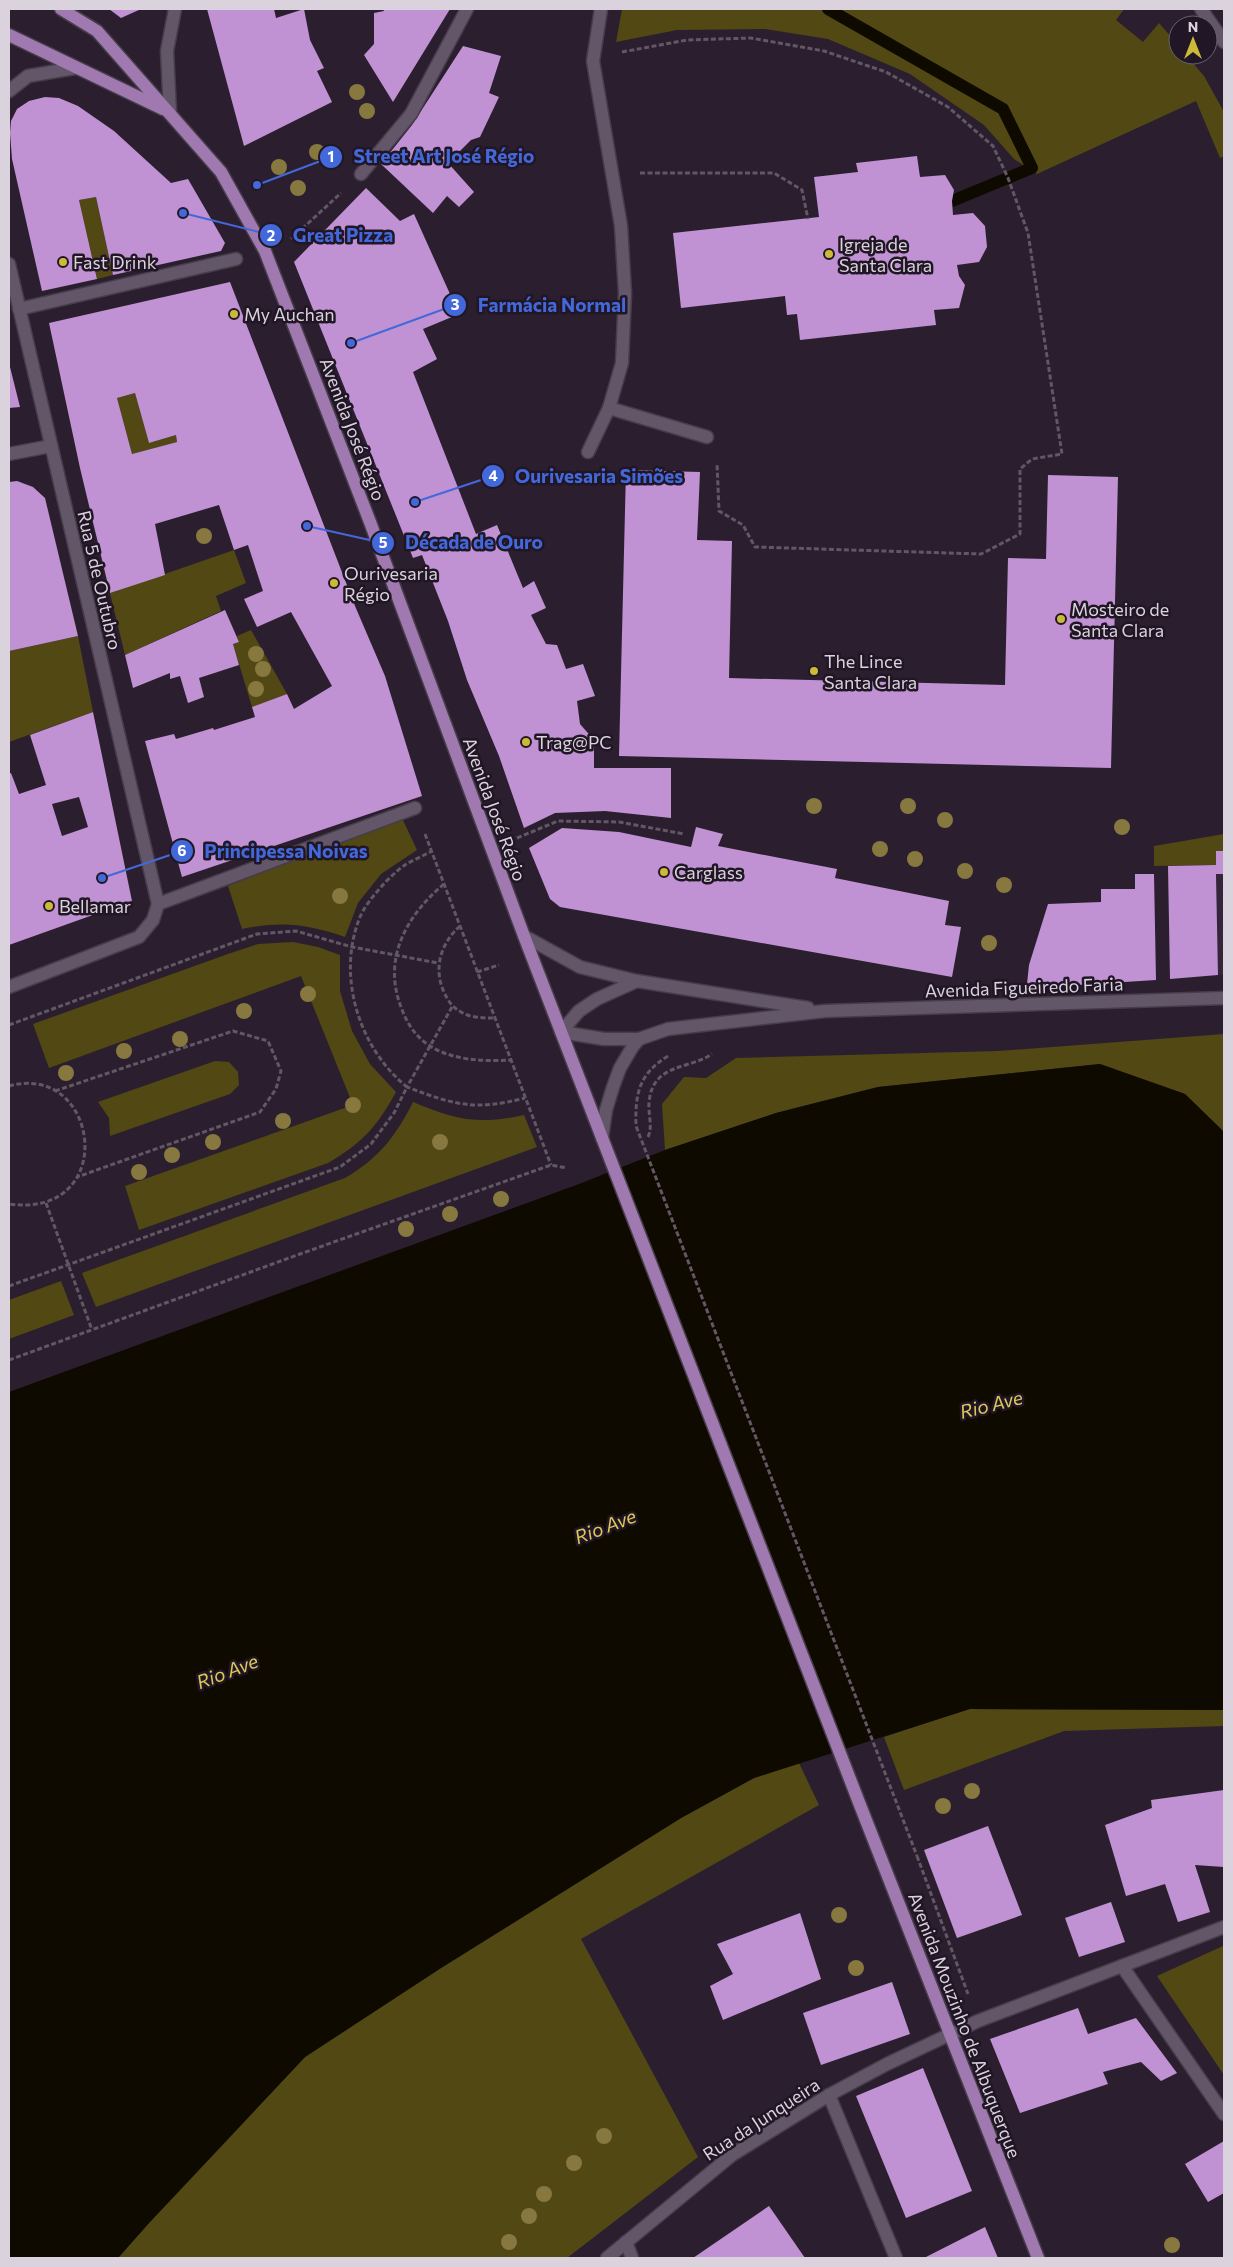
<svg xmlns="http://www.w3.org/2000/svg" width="1233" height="2267" font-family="Commissioner,sans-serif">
	<rect width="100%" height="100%" fill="#2b1f2f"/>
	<!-- built -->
	<polygon fill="#35253b" points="1216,851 1224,851 1224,975 1218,975"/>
	<!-- green -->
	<g fill="#514814">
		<polygon points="622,9 1124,9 1116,20 1143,42 1159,23 1178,45 1178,55 1186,55 1204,76 1224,112 1224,156 1220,158 1196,101 1037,174 1014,159 984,125 910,74 828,39 765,29 677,30 616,42"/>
		<polygon points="96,197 113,275 97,279 79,200"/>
		<polygon points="135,393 149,443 176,435 177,442 132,454 117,398"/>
		<polygon points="234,550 246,583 216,596 221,611 125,655 110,593"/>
		<polygon points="251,630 287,694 252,707 233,644 239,642 237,636"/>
		<polygon points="78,636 93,712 9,742 9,651"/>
		<path d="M 402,818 L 417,850 L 381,874 L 358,903 L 345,937 C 307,924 282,921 242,929 L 228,886 Z"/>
		<polygon points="1224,834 1224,851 1216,851 1216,865 1154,866 1154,846"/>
		<path d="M 293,942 L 318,947 L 340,955 L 340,991 L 352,1031 L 370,1064 L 396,1092 C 377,1127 362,1143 328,1163 L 139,1230 L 125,1186 L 353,1105 L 301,976 L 49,1068 L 33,1024 L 228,954 L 258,944 Z"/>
		<polygon points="1224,1034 1224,1132 1185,1094 1100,1064 878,1087 776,1113 665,1150 662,1104 684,1077 706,1078 736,1058 998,1051"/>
		<polygon points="215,1061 229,1062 238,1072 239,1085 230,1094 110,1136 109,1118 98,1102"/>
		<path d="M 413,1102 C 456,1120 478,1125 524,1115 L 537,1147 L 96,1307 L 82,1273 L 345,1178 C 378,1159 396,1136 413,1102 Z"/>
		<polygon points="61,1281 74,1315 9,1339 9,1300"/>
		<polygon points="969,1709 1224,1710 1224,1726 1064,1731 904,1790 884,1737"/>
		<polygon points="799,1763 819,1805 581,1939 698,2157 567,2258 118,2258 149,2223 305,2057 441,1968 681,1818 754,1778"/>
		<polygon points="1223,1946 1224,1951 1224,2075 1157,1976"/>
	</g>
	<!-- water -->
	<polygon fill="#0e0a00" points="1100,1064 1185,1094 1224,1132 1224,1710 970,1709 754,1778 681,1818 441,1968 305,2057 149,2223 118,2258 9,2258 9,1392 579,1184 665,1150 776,1113 878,1087"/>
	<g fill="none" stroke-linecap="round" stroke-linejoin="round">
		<!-- stream -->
		<polyline stroke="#0e0a00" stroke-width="12" points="828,9 1003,109 1032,168 952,201"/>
	</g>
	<!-- building -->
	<g fill="#c092d3" fill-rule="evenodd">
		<polygon points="109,9 141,9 121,18"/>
		<polygon points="207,9 274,9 276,18 304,9 310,40 324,68 317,71 332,102 244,146"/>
		<polygon points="383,9 450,9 393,102 364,55 374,44 374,13 384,11"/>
		<polygon points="463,46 501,56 489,93 499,97 480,137 471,140 448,163 474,192 459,207 447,196 433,213 381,164 412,125"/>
		<polygon points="45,97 59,98 78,106 114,131 171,183 188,179 225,243 221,251 113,275 96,197 79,200 97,279 42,291 12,159 10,133 11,121 17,109 29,101"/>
		<polygon points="917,156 920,177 945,175 954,190 952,201 953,215 973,213 985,226 987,247 979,262 957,265 959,276 965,285 959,308 934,310 936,325 800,340 797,314 787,315 785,296 681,308 673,233 819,217 814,177 858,172 856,163"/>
		<polygon points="366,188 400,221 414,214 459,314 423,329 437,359 413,372 476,534 497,525 523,588 534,581 546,608 531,615 546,644 557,645 566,669 583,664 595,696 577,701 580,724 594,740 594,768 671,768 671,818 605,811 555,813 524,828 499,756 467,680 448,621 422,555 413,558 294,262"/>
		<path d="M 230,282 L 355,606 L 385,676 L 422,796 L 182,877 L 145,741 L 174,734 L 176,739 L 213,728 L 214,730 L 255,717 L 252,707 L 287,694 L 294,709 L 332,686 L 291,612 L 257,627 L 244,599 L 263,591 L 248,545 L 234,550 L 219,505 L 155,524 L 165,575 L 110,593 L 80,468 L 49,323 ZM 135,393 L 149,443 L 176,435 L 177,442 L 132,454 L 117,398 Z"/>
		<polygon points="9,363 20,407 9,408"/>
		<polygon points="626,470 700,472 697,540 732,541 729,678 1005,685 1008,558 1046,559 1048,475 1118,477 1111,768 619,756"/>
		<polygon points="17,481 33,487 45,498 78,636 9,651 9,482"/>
		<polygon points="225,610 239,642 233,644 239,665 199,678 204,697 188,703 180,676 170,679 170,673 133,688 125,655"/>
		<path d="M 93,712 L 132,901 L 9,945 L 9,774 L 11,773 L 19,794 L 46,785 L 30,735 ZM 79,797 L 88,827 L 62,836 L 52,804 Z"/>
		<polygon points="696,827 723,834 718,846 837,869 835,878 949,901 945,925 961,927 952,977 560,907 550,899 529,848 562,828 619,832 691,847"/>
		<polygon points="1216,851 1224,851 1224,874 1216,874 1218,975 1170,979 1168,866 1216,865"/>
		<polygon points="1135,874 1154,874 1156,980 1077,985 1027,984 1029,965 1048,904 1101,902 1101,889 1135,889"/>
		<polygon points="1224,1790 1224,1867 1195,1865 1210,1912 1178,1922 1165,1884 1126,1896 1105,1825 1152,1808 1151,1800"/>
		<polygon points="988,1826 1022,1915 957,1938 924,1850"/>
		<polygon points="1111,1902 1125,1942 1079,1957 1065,1918"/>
		<polygon points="800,1913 821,1979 723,2020 710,1986 733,1974 717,1944"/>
		<polygon points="892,1982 910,2034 821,2065 803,2013"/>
		<polygon points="1078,2008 1088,2034 1136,2018 1177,2073 1161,2081 1141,2062 1103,2072 1108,2084 1020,2113 990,2039"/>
		<polygon points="923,2068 972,2191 906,2218 856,2096"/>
		<polygon points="1224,2141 1224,2193 1208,2202 1185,2164"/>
		<polygon points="769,2206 805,2258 693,2258"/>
		<polygon points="985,2227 998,2258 924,2258"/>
	</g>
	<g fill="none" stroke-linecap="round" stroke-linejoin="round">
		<defs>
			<polyline id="lane" points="609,408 707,437"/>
			<g id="street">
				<polyline points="1201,9 1224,42"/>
				<polyline points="9,91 28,76 75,68"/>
				<polyline points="170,112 167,51 175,9"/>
				<polyline points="361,174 411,114 467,9"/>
				<polyline points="9,264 158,904 153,920 139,937 9,987"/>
				<polyline points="19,309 236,259"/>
				<polyline points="588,452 609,408 622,363 625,293 621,226 593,61 601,9"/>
				<polyline points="9,454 51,446"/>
				<polyline points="158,904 415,808"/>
				<polyline points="1122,1966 1224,2114"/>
				<polyline points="829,2095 896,2258"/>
				<polyline points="626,2242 632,2258"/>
				<polyline points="607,2258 732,2155 829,2095 887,2064 978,2021 1224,1927"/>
			</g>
			<g id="secondary">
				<polyline points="524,936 580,967 637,981 808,1008"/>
				<polyline points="561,1032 579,1011 597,999 637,981"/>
				<polyline points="561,1032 604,1039 639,1039"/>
				<polyline points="602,1138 606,1110 613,1087 620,1068 633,1046 639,1039 668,1029 825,1011 1224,998"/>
			</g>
			<g id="primary">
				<polyline points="61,9 97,31 221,172 265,251 370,522 524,936 860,1805 1038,2258"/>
				<polyline points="9,35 163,109"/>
			</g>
		</defs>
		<!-- lane casing -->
		<use href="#lane" stroke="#473d4a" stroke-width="15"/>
		<!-- street casing -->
		<use href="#street" stroke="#473d4a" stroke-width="15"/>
		<!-- secondary casing -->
		<use href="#secondary" stroke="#473d4a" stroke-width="15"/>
		<!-- primary casing -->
		<use href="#primary" stroke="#473d4a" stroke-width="15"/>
		<!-- path -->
		<g stroke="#625765" stroke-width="3" stroke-dasharray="5 2.5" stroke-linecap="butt">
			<polyline points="622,52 687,40 751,38 824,51 886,72 948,107 993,146 1008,178 1028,233 1062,454 1032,459 1020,469 1020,534 981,554 755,547 743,525 719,511 717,463"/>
			<polyline points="640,173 774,173 802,190 808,219"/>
			<polyline points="291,239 341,193"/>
			<polyline points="425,834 551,1165"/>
			<polyline points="517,838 558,821 619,822 684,834"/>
			<path d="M 444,884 C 407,915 382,958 401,1007 C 405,1018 411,1030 421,1039 C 443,1060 482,1062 511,1060"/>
			<path d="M 460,926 C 441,943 433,968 444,992 C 448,1001 452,1007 461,1012 C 471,1018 483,1018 494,1018"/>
			<polyline points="477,972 499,965"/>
			<path d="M 452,1007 L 407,1087 C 454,1105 475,1111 525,1098"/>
			<polyline points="9,1025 257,934 296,931 352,947 438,963"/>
			<path d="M 9,1086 C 100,1061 120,1219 9,1204"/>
			<polyline points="55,1091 233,1031 268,1041 281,1071 276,1089 260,1112 77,1177"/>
			<path d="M 648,1137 C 653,1127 648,1114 649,1103 C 652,1063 688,1070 712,1054"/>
			<polyline points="46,1203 92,1330"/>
			<path d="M 9,1286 L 340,1167 L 371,1144 L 394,1113 L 407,1087 C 359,1048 336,976 360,917 C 366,902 391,874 405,865 C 413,860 423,856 432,851"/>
			<polyline points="9,1360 300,1254 551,1165 567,1168"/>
			<polyline points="917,1856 968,1994"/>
		</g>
		<!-- lane -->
		<use href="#lane" stroke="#635669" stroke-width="12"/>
		<!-- street -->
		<use href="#street" stroke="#635669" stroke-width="12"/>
		<!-- secondary -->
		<use href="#secondary" stroke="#635669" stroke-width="12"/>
		<!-- primary -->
		<use href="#primary" stroke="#a079b0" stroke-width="12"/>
		<!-- path-bridge -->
		<path stroke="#625765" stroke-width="3" stroke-dasharray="5 2.5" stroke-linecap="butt" d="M 668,1056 C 639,1074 635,1093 636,1126 L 917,1856"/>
	</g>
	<!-- trees -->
	<g fill="#877840">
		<circle cx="357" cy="92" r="8"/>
		<circle cx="367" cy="111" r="8"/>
		<circle cx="317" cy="152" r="8"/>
		<circle cx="279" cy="167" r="8"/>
		<circle cx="298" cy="188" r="8"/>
		<circle cx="204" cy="536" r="8"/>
		<circle cx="256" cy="654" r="8"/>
		<circle cx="263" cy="669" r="8"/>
		<circle cx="256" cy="689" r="8"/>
		<circle cx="814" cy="806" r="8"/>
		<circle cx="908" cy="806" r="8"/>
		<circle cx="945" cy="820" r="8"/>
		<circle cx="1122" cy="827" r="8"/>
		<circle cx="880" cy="849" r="8"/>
		<circle cx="915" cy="859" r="8"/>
		<circle cx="965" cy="871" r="8"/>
		<circle cx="1004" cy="885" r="8"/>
		<circle cx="340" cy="896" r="8"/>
		<circle cx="989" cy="943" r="8"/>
		<circle cx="308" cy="994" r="8"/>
		<circle cx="244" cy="1011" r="8"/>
		<circle cx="180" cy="1039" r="8"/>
		<circle cx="124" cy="1051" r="8"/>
		<circle cx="66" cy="1073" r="8"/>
		<circle cx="353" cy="1105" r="8"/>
		<circle cx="283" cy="1121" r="8"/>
		<circle cx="213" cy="1142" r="8"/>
		<circle cx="440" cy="1142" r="8"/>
		<circle cx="172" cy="1155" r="8"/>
		<circle cx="139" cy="1172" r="8"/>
		<circle cx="501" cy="1199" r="8"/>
		<circle cx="450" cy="1214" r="8"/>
		<circle cx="406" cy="1229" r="8"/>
		<circle cx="972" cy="1791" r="8"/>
		<circle cx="943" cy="1806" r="8"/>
		<circle cx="839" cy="1915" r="8"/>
		<circle cx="856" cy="1968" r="8"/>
		<circle cx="604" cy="2136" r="8"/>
		<circle cx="574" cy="2163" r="8"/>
		<circle cx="544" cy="2194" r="8"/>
		<circle cx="529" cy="2216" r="8"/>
		<circle cx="509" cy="2242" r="8"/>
		<circle cx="1172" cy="2245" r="8"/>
	</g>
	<!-- markers -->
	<g fill="#cdb938" stroke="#211625" stroke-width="2">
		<circle cx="829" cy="254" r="5"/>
		<circle cx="63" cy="262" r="5"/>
		<circle cx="234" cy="314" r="5"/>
		<circle cx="334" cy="583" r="5"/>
		<circle cx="1061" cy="619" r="5"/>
		<circle cx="814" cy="671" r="5"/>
		<circle cx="526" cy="742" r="5"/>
		<circle cx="664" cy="872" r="5"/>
		<circle cx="49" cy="906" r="5"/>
	</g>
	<g text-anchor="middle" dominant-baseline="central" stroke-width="5" stroke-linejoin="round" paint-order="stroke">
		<!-- poi labels -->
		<g font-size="18" fill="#dad2dd" stroke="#211625" text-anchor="start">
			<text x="839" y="244">Igreja de<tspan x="839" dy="21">Santa Clara</tspan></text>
			<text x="73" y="262">Fast Drink</text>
			<text x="244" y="314">My Auchan</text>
			<text x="344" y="573">Ourivesaria<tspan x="344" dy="21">Régio</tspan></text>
			<text x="1071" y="609">Mosteiro de<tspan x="1071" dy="21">Santa Clara</tspan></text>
			<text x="824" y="661">The Lince<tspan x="824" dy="21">Santa Clara</tspan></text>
			<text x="536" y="742">Trag@PC</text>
			<text x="674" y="872">Carglass</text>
			<text x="59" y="906">Bellamar</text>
		</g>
		<!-- street labels -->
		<g font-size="18" fill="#dad2dd" stroke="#211625">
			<text transform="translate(353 429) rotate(69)">Avenida José Régio</text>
			<text transform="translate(100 580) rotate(77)">Rua 5 de Outubro</text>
			<text transform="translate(495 809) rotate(70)">Avenida José Régio</text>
			<text transform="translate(1024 987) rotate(-2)">Avenida Figueiredo Faria</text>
			<text transform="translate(965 2025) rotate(69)">Avenida Mouzinho de Albuquerque</text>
			<text transform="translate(761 2119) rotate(-33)">Rua da Junqueira</text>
		</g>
		<!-- water labels -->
		<g font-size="19" font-style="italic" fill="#dcc957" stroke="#211625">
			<text transform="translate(991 1404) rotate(-14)">Rio Ave</text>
			<text transform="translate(605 1526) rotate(-21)">Rio Ave</text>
			<text transform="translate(227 1671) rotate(-21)">Rio Ave</text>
		</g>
	</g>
	<!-- callouts -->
	<path fill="none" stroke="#4368d9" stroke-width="2" d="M257 185L331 157M183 213L271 235M351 343L455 305M415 502L493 476M307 526L383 543M102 878L182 851"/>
	<g fill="#4368d9" stroke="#211625" stroke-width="2">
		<circle cx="257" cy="185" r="5"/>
		<circle cx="183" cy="213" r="5"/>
		<circle cx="351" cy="343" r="5"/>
		<circle cx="415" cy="502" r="5"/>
		<circle cx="307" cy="526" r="5"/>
		<circle cx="102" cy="878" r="5"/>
		<circle cx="331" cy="157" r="12"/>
		<circle cx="271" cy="235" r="12"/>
		<circle cx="455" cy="305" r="12"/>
		<circle cx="493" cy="476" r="12"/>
		<circle cx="383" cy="543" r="12"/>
		<circle cx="182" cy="851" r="12"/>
	</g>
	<g font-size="15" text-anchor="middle" font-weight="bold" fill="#fff">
		<text x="331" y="162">1</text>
		<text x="271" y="241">2</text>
		<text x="455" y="310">3</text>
		<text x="493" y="481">4</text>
		<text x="383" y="548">5</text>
		<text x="182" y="856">6</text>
	</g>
	<g font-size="19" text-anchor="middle" font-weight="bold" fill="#4368d9" stroke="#211625" stroke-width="5" stroke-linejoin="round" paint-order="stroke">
		<text x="444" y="163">Street Art José Régio</text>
		<text x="343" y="242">Great Pizza</text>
		<text x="552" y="312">Farmácia Normal</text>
		<text x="599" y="483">Ourivesaria Simões</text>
		<text x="474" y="549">Década de Ouro</text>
		<text x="286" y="858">Principessa Noivas</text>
	</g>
	<!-- border -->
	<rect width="1233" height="2267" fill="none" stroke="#dad2dd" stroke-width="20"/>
	<!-- north arrow -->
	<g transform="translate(1193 40)"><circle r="24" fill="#211625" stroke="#6b616f"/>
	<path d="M0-4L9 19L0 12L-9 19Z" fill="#cdb938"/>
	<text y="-8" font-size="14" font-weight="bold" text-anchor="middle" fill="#dad2dd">N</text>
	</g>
</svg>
